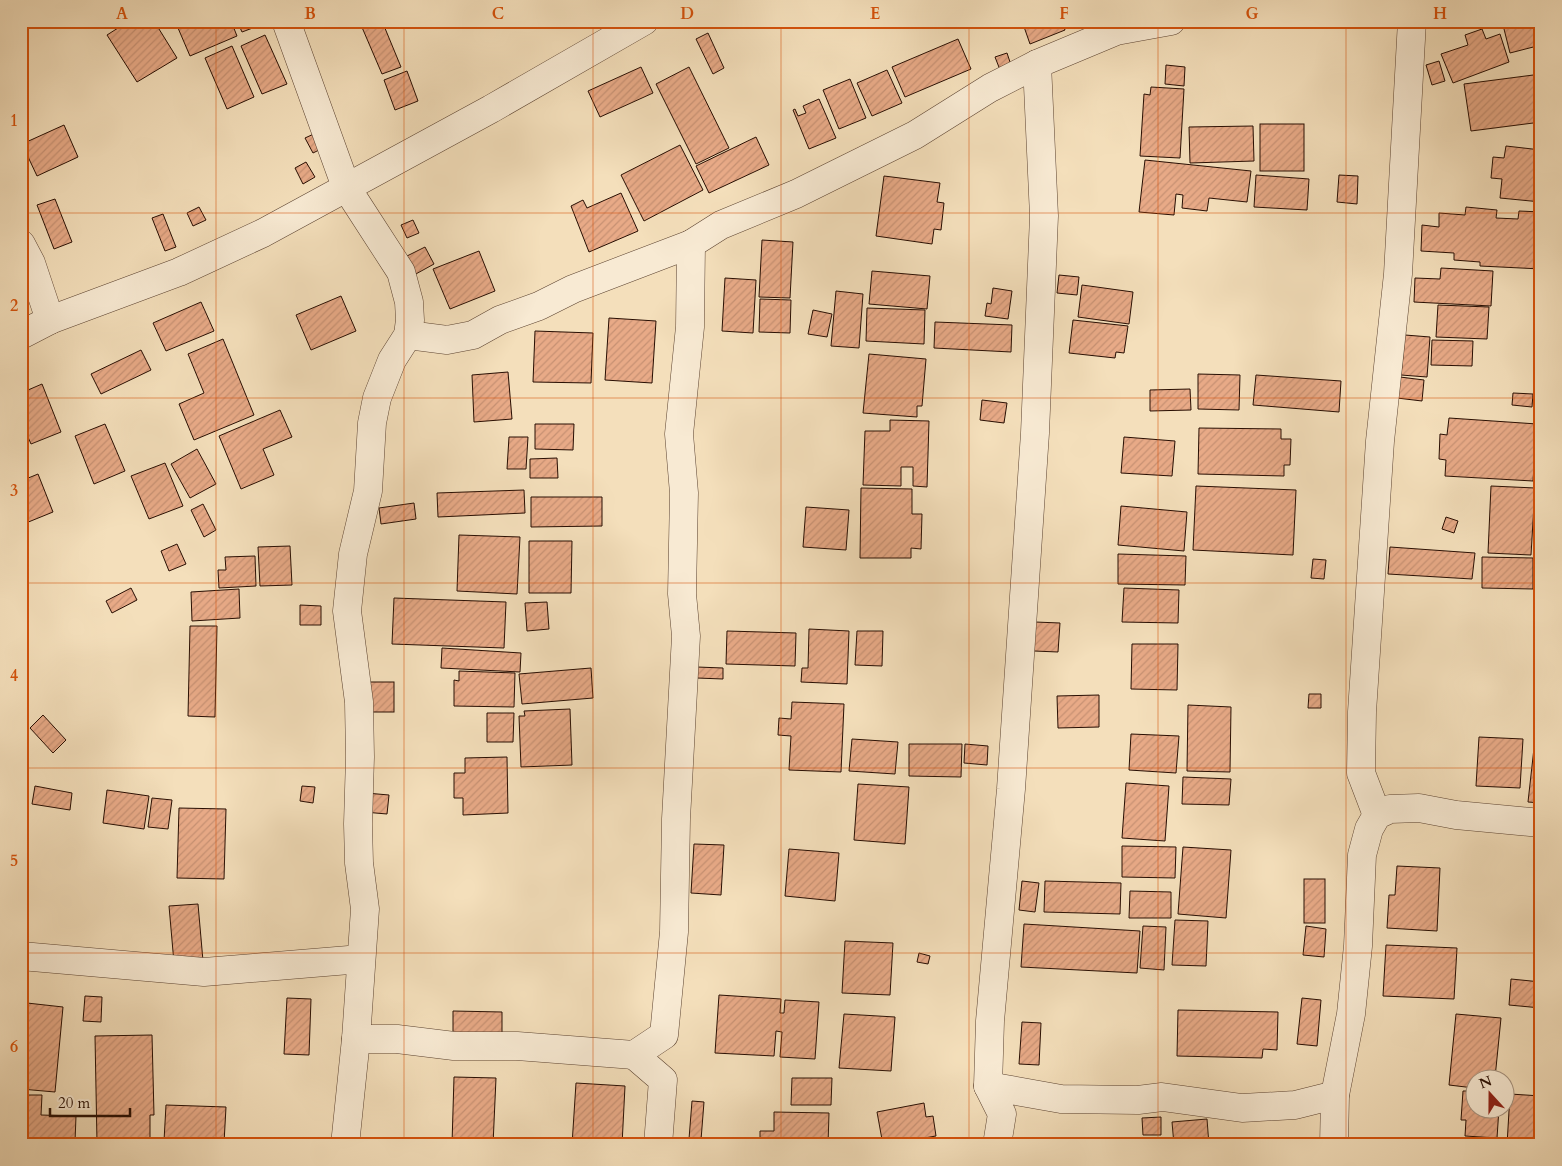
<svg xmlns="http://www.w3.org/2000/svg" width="1562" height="1166" font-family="Cardo,serif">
	<defs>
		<pattern id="building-hatch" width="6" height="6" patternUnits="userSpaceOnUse" patternTransform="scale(1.25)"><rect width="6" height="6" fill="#e8aa87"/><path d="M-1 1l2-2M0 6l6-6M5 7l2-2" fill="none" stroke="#c79173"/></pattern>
	</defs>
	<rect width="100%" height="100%" fill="#f4dfbb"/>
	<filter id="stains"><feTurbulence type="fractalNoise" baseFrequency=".004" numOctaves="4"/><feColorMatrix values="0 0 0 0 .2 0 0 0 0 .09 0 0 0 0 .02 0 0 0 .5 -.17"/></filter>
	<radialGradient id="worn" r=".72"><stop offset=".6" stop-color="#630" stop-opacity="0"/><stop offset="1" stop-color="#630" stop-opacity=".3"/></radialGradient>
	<!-- building -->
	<g fill="url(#building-hatch)" stroke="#280e02">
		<polygon points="21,21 39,21 21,28"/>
		<polygon points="129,21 154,21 177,58 137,82 107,35"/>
		<polygon points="194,21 231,21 237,36 190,56 178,28"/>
		<polygon points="237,21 257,21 258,26 242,32"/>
		<polygon points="370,21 382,21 401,67 382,74 361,25"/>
		<polygon points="1022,21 1062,21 1065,30 1030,44"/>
		<polygon points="1502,21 1536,21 1541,45 1510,53"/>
		<polygon points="1482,29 1486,39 1500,34 1509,62 1453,83 1441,54 1468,45 1465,35"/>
		<polygon points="708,33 724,68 713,74 696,39"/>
		<polygon points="265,35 287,84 262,94 241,46"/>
		<polygon points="958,39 971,69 905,97 892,67"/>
		<polygon points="232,46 254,97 227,109 205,58"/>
		<polygon points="1007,53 1013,71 1002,75 995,57"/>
		<polygon points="1439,61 1445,81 1432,85 1426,65"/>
		<polygon points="1166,65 1185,67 1184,86 1165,84"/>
		<polygon points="641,67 653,93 600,117 588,91"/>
		<polygon points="689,67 729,148 696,164 656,84"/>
		<polygon points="887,70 902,103 872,116 857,83"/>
		<polygon points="407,71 418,101 395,110 384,80"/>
		<polygon points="1541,74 1541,122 1471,131 1464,84"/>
		<polygon points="850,79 866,118 839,129 823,90"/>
		<polygon points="1151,87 1184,89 1180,158 1140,156 1144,94 1150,95"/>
		<polygon points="819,99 836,138 809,149 793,110 795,109 798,116 806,113 803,106"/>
		<rect x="1260" y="124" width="44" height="47"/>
		<polygon points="64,125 78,157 37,176 22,144"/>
		<polygon points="1253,126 1254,161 1190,163 1189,127"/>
		<polygon points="316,133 323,148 313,153 305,138"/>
		<polygon points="756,137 769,165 709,193 696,166"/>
		<polygon points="680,145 703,190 644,221 621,175"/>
		<polygon points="1506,146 1541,150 1541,202 1500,198 1502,179 1491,178 1493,157 1504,158"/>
		<polygon points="1145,160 1251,171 1247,202 1209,198 1207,211 1182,208 1183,195 1176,194 1174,215 1139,212"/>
		<polygon points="306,162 315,177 303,184 295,168"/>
		<polygon points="1256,175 1309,179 1307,210 1254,207"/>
		<polygon points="1339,175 1358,176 1357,204 1337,202"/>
		<polygon points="884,176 940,183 937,202 944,203 941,230 934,229 932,244 876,236"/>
		<polygon points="621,193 638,231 589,252 571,206 583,200 587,208"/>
		<polygon points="55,199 72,242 54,249 37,205"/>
		<polygon points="199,207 206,220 193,226 187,213"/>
		<polygon points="1466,207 1497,210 1496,218 1518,219 1519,211 1541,212 1541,269 1480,266 1480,262 1454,260 1454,253 1421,251 1422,225 1439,227 1439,213 1465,215"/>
		<polygon points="163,214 176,247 165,251 152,218"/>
		<polygon points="413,220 419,233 407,238 401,225"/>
		<polygon points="762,240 793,242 790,298 759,297"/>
		<polygon points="425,247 434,264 414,275 405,257"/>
		<polygon points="479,251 495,291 450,309 433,269"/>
		<polygon points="1441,268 1493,271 1491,306 1414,302 1415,278 1440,279"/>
		<polygon points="872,271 930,276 927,309 869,304"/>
		<polygon points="1059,275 1079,277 1077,295 1057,293"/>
		<polygon points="725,278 756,280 753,333 722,331"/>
		<polygon points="1082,285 1133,292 1129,324 1078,317"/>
		<polygon points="993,288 1012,291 1008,319 985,316 987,303 991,304"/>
		<polygon points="836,291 863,294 859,348 831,346"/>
		<polygon points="341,296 356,331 311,350 296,315"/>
		<polygon points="760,299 791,300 790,333 759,332"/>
		<polygon points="201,302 214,331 166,351 153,323"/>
		<polygon points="1438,305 1489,307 1487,339 1436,337"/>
		<polygon points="867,308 925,310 924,344 866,341"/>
		<polygon points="813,310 832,314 827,337 808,334"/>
		<polygon points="609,318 656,321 652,383 605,380"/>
		<polygon points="1073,320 1128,326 1124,353 1116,352 1115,358 1069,353"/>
		<polygon points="935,322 1012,325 1011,352 934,348"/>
		<polygon points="535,331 593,333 591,383 533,382"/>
		<polygon points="1405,335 1430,337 1427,377 1401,375"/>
		<polygon points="223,339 254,415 194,440 179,404 204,393 188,354"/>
		<polygon points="1432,340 1473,341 1472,366 1431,365"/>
		<polygon points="141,350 151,370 101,394 91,374"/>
		<polygon points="869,354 926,359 922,406 917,406 917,417 863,413"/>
		<polygon points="508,372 512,419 474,422 472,375"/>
		<polygon points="1198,374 1240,375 1239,410 1198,409"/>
		<polygon points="1256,375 1341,381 1339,412 1253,405"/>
		<polygon points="1400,377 1424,380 1422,401 1397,398"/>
		<polygon points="42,384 61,432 31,444 21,421 21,393"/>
		<polygon points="1190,389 1191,410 1150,411 1150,390"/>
		<polygon points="1513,393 1533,394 1532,407 1512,405"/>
		<polygon points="982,400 1007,403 1004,423 980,420"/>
		<polygon points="280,410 292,437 263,449 274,475 241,489 219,436"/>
		<polygon points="1449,418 1537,424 1533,481 1445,476 1446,460 1439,459 1440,434 1447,435"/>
		<polygon points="890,420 929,421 927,487 913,486 913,467 901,467 901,486 863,485 865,431 890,431"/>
		<polygon points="105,424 125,471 94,484 75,436"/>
		<polygon points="535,424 574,424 573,450 535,449"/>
		<polygon points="1199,428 1281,429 1281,439 1291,439 1290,465 1284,465 1284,476 1198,474"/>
		<polygon points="509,437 528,437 526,469 507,469"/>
		<polygon points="1124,437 1175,441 1172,476 1121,473"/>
		<polygon points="197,449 216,484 190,498 171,464"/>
		<polygon points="557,458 558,478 530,478 530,459"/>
		<polygon points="165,463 183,506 149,519 131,476"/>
		<polygon points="38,474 53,512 21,525 21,481"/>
		<polygon points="1196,486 1296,490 1293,555 1193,550"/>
		<polygon points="1491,486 1535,488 1531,555 1488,553"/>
		<polygon points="861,488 912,489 912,514 922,514 921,549 911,548 911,558 860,558"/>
		<polygon points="524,490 525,513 438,517 437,493"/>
		<polygon points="531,497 602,497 602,526 531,527"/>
		<polygon points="414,503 416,519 381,524 379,508"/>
		<polygon points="203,504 216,530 204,537 191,510"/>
		<polygon points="1121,506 1187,512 1184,551 1118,545"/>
		<polygon points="806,507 849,510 846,550 803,547"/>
		<polygon points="1446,517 1458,521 1454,533 1442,529"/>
		<polygon points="459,535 520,537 517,594 457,591"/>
		<polygon points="529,541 572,541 571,593 529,593"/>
		<polygon points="177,544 186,564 169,571 161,551"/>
		<polygon points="290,546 292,585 260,586 258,547"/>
		<polygon points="1390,547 1475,553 1472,579 1388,574"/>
		<polygon points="1118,554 1186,556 1185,585 1118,584"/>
		<polygon points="255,556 256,586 219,588 218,570 226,570 225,557"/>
		<polygon points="1482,557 1533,558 1533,589 1482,588"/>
		<polygon points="1313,559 1326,560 1324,579 1311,578"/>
		<polygon points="131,588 137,600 112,613 106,601"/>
		<polygon points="1124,588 1179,590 1178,623 1122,622"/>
		<polygon points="239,589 240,618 192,621 191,592"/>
		<polygon points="394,598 506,602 504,648 392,644"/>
		<polygon points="547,602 549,629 527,631 525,603"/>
		<polygon points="300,605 321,606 321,625 300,625"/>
		<polygon points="1035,622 1060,623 1058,652 1034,651"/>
		<polygon points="190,626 217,626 215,717 188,716"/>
		<polygon points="809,629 849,631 847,684 801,682 802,668 808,668"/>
		<polygon points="727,631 796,633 795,666 726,664"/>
		<polygon points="857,631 883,631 882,666 855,665"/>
		<polygon points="1132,644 1178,644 1177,690 1131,689"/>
		<polygon points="442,648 521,653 520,672 441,668"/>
		<polygon points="697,667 723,668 723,679 697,678"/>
		<polygon points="591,668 593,698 522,704 519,674"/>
		<polygon points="459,671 515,673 514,707 454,706 454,680 459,681"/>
		<rect x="367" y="682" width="27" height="30"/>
		<polygon points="1309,694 1321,694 1321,708 1308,708"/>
		<polygon points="1099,695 1099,727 1058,728 1057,696"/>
		<polygon points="792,702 844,704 841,772 789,770 791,736 778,735 779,718 791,719"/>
		<polygon points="1188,705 1231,707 1230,772 1187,771"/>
		<polygon points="570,709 572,765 521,767 519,716 525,716 524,711"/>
		<polygon points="487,713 514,713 513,742 487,742"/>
		<polygon points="43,715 66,740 53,753 30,728"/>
		<polygon points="1131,734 1179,736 1176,773 1129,770"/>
		<polygon points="1479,737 1523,739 1520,788 1476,786"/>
		<polygon points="852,739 898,742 895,774 849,771"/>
		<polygon points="909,744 962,744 961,777 909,776"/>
		<polygon points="965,744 988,746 987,765 964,763"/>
		<polygon points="1534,748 1541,749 1541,803 1528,802"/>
		<polygon points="507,757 508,813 463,815 463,798 454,798 454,773 465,773 465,758"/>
		<polygon points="1183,777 1231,779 1229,805 1182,804"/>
		<polygon points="1126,783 1169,786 1165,841 1122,838"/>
		<polygon points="858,784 909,787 905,844 854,840"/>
		<polygon points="35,786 72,793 70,810 32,804"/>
		<polygon points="302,786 315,787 313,803 300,801"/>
		<polygon points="107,790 149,796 144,829 103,823"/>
		<polygon points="366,793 389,795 387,814 364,812"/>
		<polygon points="152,798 172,800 168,829 148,827"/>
		<polygon points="179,808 226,809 224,879 177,878"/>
		<polygon points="694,844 724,845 721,895 691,893"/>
		<polygon points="1122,846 1176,847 1175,878 1122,877"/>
		<polygon points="1183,847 1231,850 1226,918 1178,914"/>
		<polygon points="789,849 839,853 835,901 785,896"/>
		<polygon points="1397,866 1440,868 1437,931 1387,928 1389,895 1395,895"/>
		<rect x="1304" y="879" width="21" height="44"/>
		<polygon points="1022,881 1039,883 1035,912 1019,910"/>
		<polygon points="1045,881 1121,883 1120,914 1044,912"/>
		<polygon points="1130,891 1171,892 1171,918 1129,918"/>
		<polygon points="198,904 203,961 174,963 169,906"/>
		<polygon points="1175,920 1208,921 1206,966 1172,965"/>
		<polygon points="1024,924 1140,931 1137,973 1021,967"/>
		<polygon points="1143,926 1166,927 1164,970 1140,968"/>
		<polygon points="1306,926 1326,929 1324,957 1303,955"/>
		<polygon points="845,941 893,943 890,995 842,993"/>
		<polygon points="1386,945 1457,948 1454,999 1383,996"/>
		<polygon points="919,953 930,956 928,964 917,962"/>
		<polygon points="1511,979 1541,982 1541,1008 1509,1005"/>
		<polygon points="719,995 781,999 780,1013 784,1013 785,1000 819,1002 815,1059 780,1057 782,1032 776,1031 774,1056 715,1053"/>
		<polygon points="85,996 102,997 101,1022 83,1021"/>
		<polygon points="287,998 311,999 309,1055 284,1054"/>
		<polygon points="1302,998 1321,1000 1317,1046 1297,1044"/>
		<polygon points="27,1003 63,1007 55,1092 21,1089 21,1060"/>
		<polygon points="1178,1010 1278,1012 1277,1050 1263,1049 1262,1058 1177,1056"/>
		<polygon points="453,1011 502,1012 502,1035 453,1034"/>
		<polygon points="844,1014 895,1017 891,1071 839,1068"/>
		<polygon points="1456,1014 1501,1018 1495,1078 1474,1078 1474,1088 1449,1085"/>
		<polygon points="1022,1022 1041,1023 1039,1065 1019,1064"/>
		<polygon points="152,1035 154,1115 150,1115 150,1141 97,1143 95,1036"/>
		<polygon points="454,1077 496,1078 493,1145 452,1144"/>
		<polygon points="792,1078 832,1078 831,1105 791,1105"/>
		<polygon points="576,1083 625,1086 622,1145 572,1145"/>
		<polygon points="1463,1091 1474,1091 1474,1108 1499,1108 1497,1138 1465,1136 1466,1120 1461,1120"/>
		<polygon points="1510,1094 1541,1096 1541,1145 1507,1145"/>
		<polygon points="21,1095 42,1095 41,1115 76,1116 75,1142 21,1140"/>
		<polygon points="692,1101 704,1102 701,1140 689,1139"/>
		<polygon points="924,1103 926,1117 933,1116 936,1136 883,1145 877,1112"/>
		<polygon points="166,1105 226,1107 224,1143 164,1141"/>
		<polygon points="774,1112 829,1113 828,1145 760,1145 760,1131 774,1131"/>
		<polygon points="1161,1117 1161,1135 1143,1135 1142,1118"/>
		<polygon points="1207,1119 1209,1145 1174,1145 1172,1122"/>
	</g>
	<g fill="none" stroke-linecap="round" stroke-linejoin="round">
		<defs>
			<g id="minor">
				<polyline points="286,21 346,187 401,272 409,302 410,320 408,335 392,360 377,398 372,423 368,491 353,554 347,611 359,702 360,757 358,824 359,863 365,909 356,1039 345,1145"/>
				<polyline points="21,244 31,263 50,320"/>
				<polyline points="21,335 50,320 179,272 263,233 491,109 644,21"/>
				<polyline points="408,335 447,340 473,335 500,320 539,306 573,289 691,244 721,225 796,194 915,135 990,88 1037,64 1116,31 1171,21"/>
				<polyline points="1377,815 1361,773 1362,712 1380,441 1398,274 1412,21"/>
				<polyline points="21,956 204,972 361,959"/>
				<polyline points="356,1039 397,1039 454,1046 517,1046 634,1055 664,1035 674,932 676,819 686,636 682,594 684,493 679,434 690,327 691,244"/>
				<polyline points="634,1055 663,1080 658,1145"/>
				<polyline points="988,1086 990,1021 1011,789 1035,433 1044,216 1037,64"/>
				<polyline points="997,1145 1002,1114 988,1086 1061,1099 1138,1100 1162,1097 1242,1108 1295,1105 1335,1095"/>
				<polyline points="1334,1145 1335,1095 1351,1014 1358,946 1362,855 1369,829 1377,815 1390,809 1419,808 1456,815 1541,823"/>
			</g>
		</defs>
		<!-- minor casing -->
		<use href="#minor" stroke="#5b4230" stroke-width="29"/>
		<!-- minor -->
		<use href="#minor" stroke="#f8ead3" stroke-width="28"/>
	</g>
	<!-- grid -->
	<path fill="none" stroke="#d5520b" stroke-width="1" stroke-opacity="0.55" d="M 216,21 L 216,1145M 404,21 L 404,1145M 593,21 L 593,1145M 781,21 L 781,1145M 969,21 L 969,1145M 1158,21 L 1158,1145M 1346,21 L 1346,1145M 21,213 L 1541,213M 21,398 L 1541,398M 21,583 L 1541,583M 21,768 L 1541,768M 21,953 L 1541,953"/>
	<!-- margin -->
	<rect width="1562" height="1166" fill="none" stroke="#f4dfbb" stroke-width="55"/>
	<!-- north arrow -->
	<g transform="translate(1490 1094) rotate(339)"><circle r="24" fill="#f8ead3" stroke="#a5927f"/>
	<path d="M0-4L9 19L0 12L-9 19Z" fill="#8f2418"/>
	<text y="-8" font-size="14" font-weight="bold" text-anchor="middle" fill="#280e02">N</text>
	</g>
	<!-- scale -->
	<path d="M50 1108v8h80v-8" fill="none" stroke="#280e02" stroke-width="2.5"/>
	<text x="58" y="1108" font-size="15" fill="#280e02" stroke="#f8ead3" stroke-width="4" paint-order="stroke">20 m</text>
	<rect x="28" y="28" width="1506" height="1110" fill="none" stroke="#d5520b" stroke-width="2"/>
	<g font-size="16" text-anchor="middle" font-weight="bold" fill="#d5520b">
		<text x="122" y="19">A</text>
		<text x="310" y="19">B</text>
		<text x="498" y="19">C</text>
		<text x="687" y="19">D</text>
		<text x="875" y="19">E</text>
		<text x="1064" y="19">F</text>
		<text x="1252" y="19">G</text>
		<text x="1440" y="19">H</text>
		<text x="14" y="126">1</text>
		<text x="14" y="311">2</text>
		<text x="14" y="496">3</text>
		<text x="14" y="681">4</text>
		<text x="14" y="866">5</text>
		<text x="14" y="1052">6</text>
	</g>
	<rect width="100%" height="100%" filter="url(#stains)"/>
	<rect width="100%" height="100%" fill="url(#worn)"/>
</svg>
